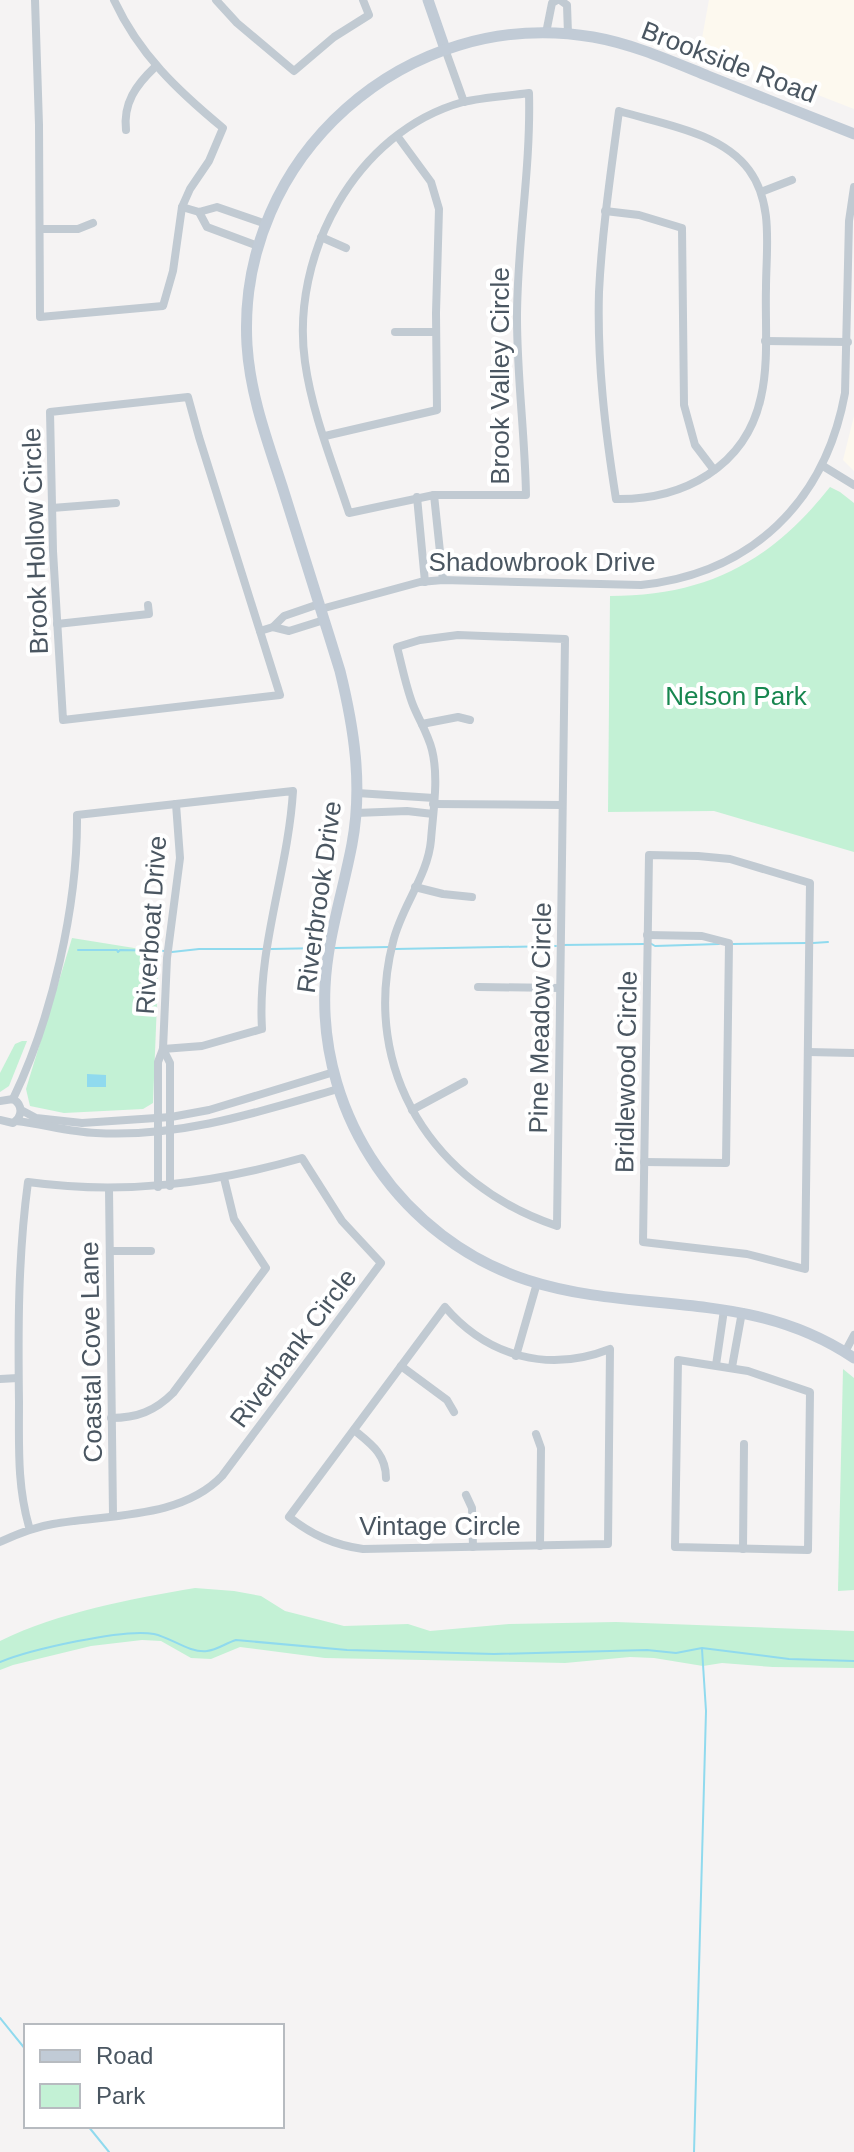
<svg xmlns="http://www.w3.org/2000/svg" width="854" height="2152" font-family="Helvetica,sans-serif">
	<rect width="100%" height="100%" fill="#f5f3f3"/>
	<!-- commercial -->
	<g fill="#fdf9ef">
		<polygon points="709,0 854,0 854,109 700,49"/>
		<polygon points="854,416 854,471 843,460"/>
	</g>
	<!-- green -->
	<g fill="#c3f1d5">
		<path d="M 830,487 L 840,492 L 854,503 L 854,852 L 714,811 L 608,812 L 610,596 C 706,596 771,562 830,487 Z"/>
		<polygon points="72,938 159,952 153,1103 143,1109 64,1113 30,1106 26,1089"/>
		<polygon points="22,1041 27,1041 9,1086 0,1092 0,1073 15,1044"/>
		<polygon points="843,1369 854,1378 854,1590 838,1591"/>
		<path d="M 195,1588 L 234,1591 L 261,1596 L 285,1611 L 344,1626 L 408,1624 L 430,1631 L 509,1624 L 616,1622 L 854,1631 L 854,1668 L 773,1667 L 722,1663 L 703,1666 L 654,1658 L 630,1657 L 565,1663 L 325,1658 L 240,1647 L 211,1659 L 191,1658 L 161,1641 L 142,1640 L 91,1646 L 13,1665 L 0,1670 L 0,1641 C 59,1612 131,1599 195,1588 Z"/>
	</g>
	<!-- water -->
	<polygon fill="#90daee" points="87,1074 106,1075 106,1087 87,1087"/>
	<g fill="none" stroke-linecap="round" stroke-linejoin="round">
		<!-- stream -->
		<g stroke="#90daee" stroke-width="2">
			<polyline points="650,943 655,946 719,944"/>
			<polyline points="813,943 828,942"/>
			<polyline points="733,944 807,943"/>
			<polyline points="562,945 644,944"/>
			<polyline points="335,948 389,947"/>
			<polyline points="271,949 325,948"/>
			<polyline points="395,949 556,946"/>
			<polyline points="78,950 117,950 118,952 120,950 166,951"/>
			<polyline points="172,952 199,949 265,949"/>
			<path d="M 0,1662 C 29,1650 124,1628 154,1634 C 172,1638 189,1653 207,1651 C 217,1650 226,1643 236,1640 L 347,1650 L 494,1654 L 647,1650 L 676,1653 L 702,1648 L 789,1659 L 854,1661"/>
			<polyline points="0,2018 26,2050"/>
			<polyline points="88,2126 109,2152"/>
			<polyline points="694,2152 706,1711 702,1649"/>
		</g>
		<!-- street -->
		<g stroke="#c1cad2" stroke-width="8">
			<path d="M 35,0 L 39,125 L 40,317 L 163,306 L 173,271 L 182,207 L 190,189 L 209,161 L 223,128 C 177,90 139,54 114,0"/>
			<polyline points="216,0 237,23 294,71 334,37 369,15 363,0"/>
			<polyline points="560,0 567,5 568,34"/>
			<polyline points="546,33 552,3 557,0"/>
			<polyline points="445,49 464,102"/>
			<path d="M 529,93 C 531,170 517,242 517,318 C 517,377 525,436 526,495 L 434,495 L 349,513 C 333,464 312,413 305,362 C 290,256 355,132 463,102 C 484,97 508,96 529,93 Z"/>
			<path d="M 619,111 C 662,124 721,132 749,170 C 774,204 766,249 766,288 C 765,323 769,362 761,397 C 746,467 683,500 616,499 C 605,430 597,362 599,292 C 602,231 611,171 619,111 Z"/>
			<path d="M 126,130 C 123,103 136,85 155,67"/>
			<polyline points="761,192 792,180"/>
			<polyline points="182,207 199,212 217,207 266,224"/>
			<polyline points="605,211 639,215 682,228 684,405 695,445 714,470"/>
			<polyline points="199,212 207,227 258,246"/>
			<polyline points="40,229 78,229 93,223"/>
			<polyline points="321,237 346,248"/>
			<polyline points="395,332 436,332"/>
			<polyline points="765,341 848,342"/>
			<polygon points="188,397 199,437 280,695 63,720 53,551 50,412"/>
			<polyline points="325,436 437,410 436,313 439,209 431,182 398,137"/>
			<polyline points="823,466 854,485"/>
			<polyline points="434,495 443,580"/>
			<polyline points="417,497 425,582"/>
			<polyline points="52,508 116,503"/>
			<path d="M 321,609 L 420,582 L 443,580 L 641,585 C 752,573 825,502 845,393 L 849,221 L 854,187"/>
			<polyline points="57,624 149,614 148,605"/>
			<polyline points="273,627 284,616 319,604"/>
			<polyline points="260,631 273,627 289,631 324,620"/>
			<path d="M 458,635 L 565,639 L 557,1226 C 434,1185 360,1071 393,942 C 401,907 428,876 431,840 C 433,812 439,778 432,750 C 428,734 419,720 413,705 C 406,687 402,666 397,647 L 420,640 Z"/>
			<polyline points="422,724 458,717 470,720"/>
			<polyline points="357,793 434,798"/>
			<polyline points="433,804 562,805"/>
			<polyline points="356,813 407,811 433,814"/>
			<polygon points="649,855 698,856 730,859 810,883 805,1269 747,1254 643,1242"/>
			<polyline points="415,887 443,894 472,897"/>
			<polyline points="478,987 560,988"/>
			<polyline points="163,1049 170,1063 170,1186"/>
			<polyline points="808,1052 854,1053"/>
			<path d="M 13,1099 C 52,1018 78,905 77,815 L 293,791 C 288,872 257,947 262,1029 L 202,1046 L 163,1049"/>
			<path d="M 0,1101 L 13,1099 C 23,1105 23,1116 13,1123 L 0,1120"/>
			<polyline points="21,1110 36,1118 82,1123 171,1117 209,1110 334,1072"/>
			<polyline points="412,1110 464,1082"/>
			<path d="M 16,1121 C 43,1124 69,1132 96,1133 C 179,1138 259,1112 338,1089"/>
			<polyline points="644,1162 726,1163 729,943 702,936 647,935"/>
			<polyline points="158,1187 158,1062 163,1049 167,958 180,858 176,804"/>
			<polyline points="109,1189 113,1515"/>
			<polyline points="110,1251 151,1251"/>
			<path d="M 445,1307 C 488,1357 549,1373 610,1349 L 608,1544 L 363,1549 C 334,1545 312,1535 289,1517 Z"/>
			<polyline points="845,1352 854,1335"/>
			<polyline points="516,1356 537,1283"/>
			<polygon points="678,1360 748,1371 810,1392 808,1550 675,1547"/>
			<polyline points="716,1365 724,1310"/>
			<polyline points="401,1366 447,1400 454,1412"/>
			<polyline points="732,1367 742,1312"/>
			<polyline points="0,1379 18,1378"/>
			<path d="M 111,1418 C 137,1418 155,1411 173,1393 L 266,1268 L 234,1219 L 224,1178"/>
			<path d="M 354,1430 C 371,1444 386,1454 386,1478"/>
			<polyline points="536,1434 541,1448 540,1546"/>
			<polyline points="466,1495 472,1508 473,1547"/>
			<path d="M 0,1542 C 17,1534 34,1527 53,1524 C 109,1514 181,1519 222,1476 L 381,1263 L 342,1221 L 302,1158 C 211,1184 122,1195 28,1182 C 18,1256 18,1328 19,1402 C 19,1446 17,1488 30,1530"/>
			<polyline points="743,1549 744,1444"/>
		</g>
		<!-- secondary -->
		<g stroke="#c1cbd6" stroke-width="11">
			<polyline points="428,0 445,49"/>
			<path d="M 854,134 C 805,115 757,95 708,76 C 671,61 633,44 593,37 C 407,5 236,157 247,345 C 250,394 267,440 282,486 C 301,547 321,609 340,671 C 354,728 363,785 352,844 C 343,892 327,939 325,987 C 319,1118 403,1239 527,1280 C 638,1316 749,1287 854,1358"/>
		</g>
	</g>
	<g text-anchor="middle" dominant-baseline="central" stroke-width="8" stroke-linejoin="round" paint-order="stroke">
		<!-- street labels -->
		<g font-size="26" fill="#4a5661" stroke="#fff">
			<text transform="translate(729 62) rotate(21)">Brookside Road</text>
			<text transform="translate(500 376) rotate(-90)">Brook Valley Circle</text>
			<text transform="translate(35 541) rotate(-92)">Brook Hollow Circle</text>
			<text x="542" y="562">Shadowbrook Drive</text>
			<text transform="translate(319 897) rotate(-82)">Riverbrook Drive</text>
			<text transform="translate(151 925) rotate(-86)">Riverboat Drive</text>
			<text transform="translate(540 1018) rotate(-89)">Pine Meadow Circle</text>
			<text transform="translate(626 1072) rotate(-89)">Bridlewood Circle</text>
			<text transform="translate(293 1348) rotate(-53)">Riverbank Circle</text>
			<text transform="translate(91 1352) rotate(-91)">Coastal Cove Lane</text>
			<text x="440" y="1526">Vintage Circle</text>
		</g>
		<!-- park labels -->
		<g font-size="26" fill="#17864f" stroke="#fff">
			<text x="736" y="696">Nelson Park</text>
		</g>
	</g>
	<!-- legend -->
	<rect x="24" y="2024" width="260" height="104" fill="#ffffff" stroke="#b7bbc0" stroke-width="2"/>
	<rect x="40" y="2050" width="40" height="12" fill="#c1cbd6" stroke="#b7bbc0" stroke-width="2"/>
	<text x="96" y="2064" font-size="24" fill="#4a5661">Road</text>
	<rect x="40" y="2084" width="40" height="24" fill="#c3f1d5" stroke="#b7bbc0" stroke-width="2"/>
	<text x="96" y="2104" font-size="24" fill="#4a5661">Park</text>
</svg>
